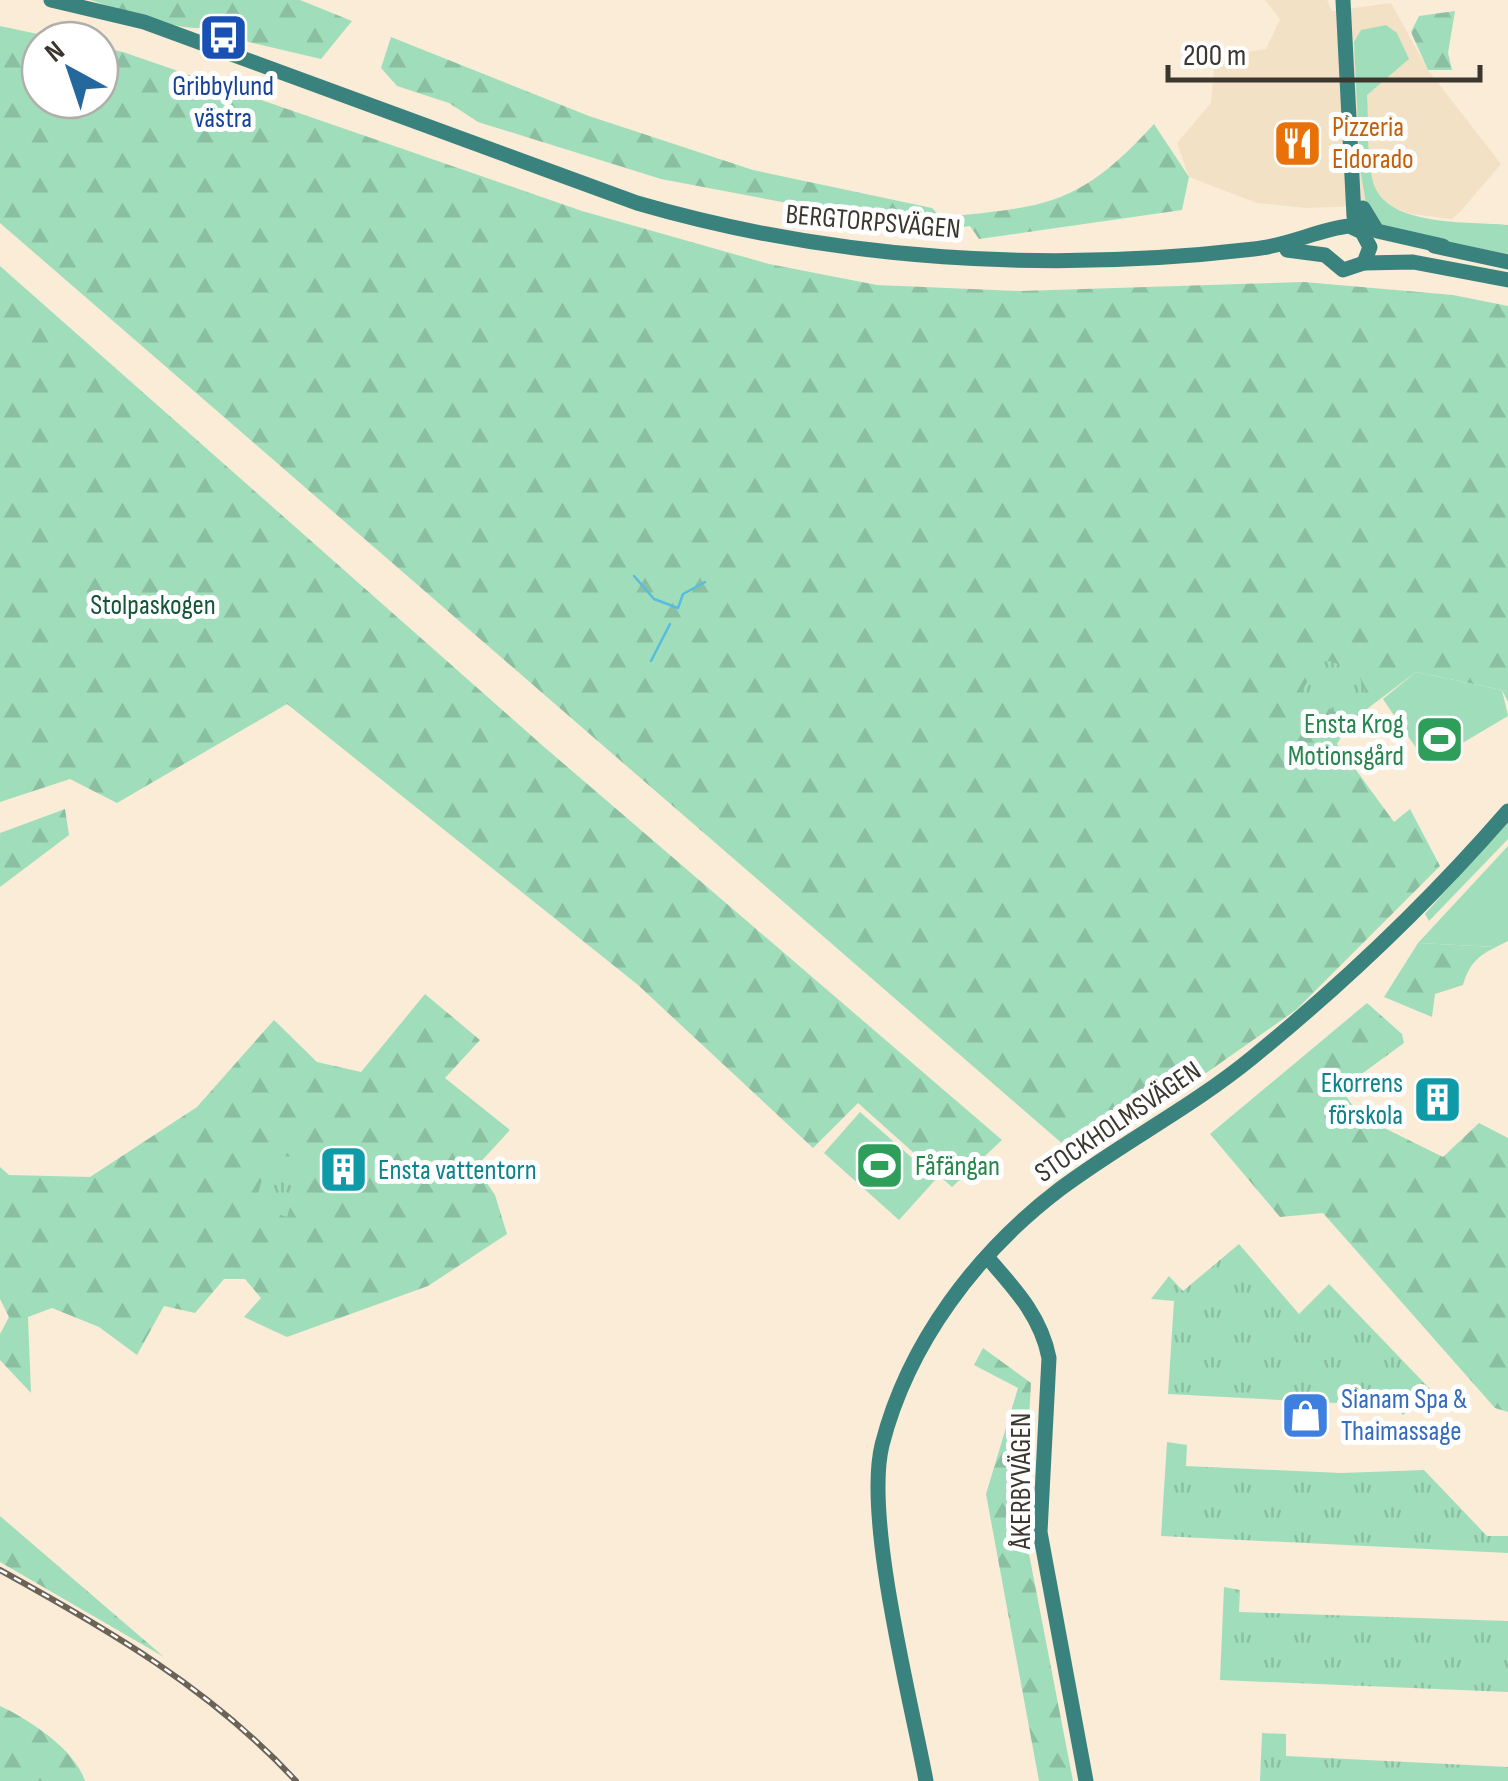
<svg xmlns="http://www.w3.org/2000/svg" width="1508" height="1781" font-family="'Sofia Sans Condensed',sans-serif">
	<defs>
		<pattern id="forest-firs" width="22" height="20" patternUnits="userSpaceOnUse" patternTransform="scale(2.5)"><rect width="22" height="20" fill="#a0debb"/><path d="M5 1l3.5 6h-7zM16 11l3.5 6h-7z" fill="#8bbfa1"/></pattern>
		<pattern id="park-tufts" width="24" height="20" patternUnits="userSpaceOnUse" patternTransform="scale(2.5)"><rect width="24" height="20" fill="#a0debb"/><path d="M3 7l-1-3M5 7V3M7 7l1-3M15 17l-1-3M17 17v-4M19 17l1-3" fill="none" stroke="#8bbfa1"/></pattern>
	</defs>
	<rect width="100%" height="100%" fill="#faecd6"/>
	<!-- built -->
	<polygon fill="#f3e1c5" points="1265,0 1327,0 1332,11 1391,3 1428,70 1501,164 1460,212 1452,219 1411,214 1388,205 1306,208 1257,203 1189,177 1177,143 1211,103 1215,57 1266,49 1280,19"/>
	<!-- green -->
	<g fill="#a0debb">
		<path d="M 1386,25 L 1397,33 L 1409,59 L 1367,95 C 1369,122 1366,156 1373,182 C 1386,228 1470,221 1508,225 L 1508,254 L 1385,230 L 1366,203 L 1360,169 L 1354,42 L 1361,30 Z"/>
		<polygon points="1416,672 1502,690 1508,716 1427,764 1383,699"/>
		<polygon points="1508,820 1508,839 1429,921 1425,914"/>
		<polygon points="1508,846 1508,941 1496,947 1418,943"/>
		<polygon points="860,1112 936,1179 899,1220 824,1153"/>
	</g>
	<!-- forest -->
	<g fill="url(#forest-firs)">
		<path d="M 90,0 L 300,0 L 352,21 L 321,59 L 223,36 L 217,23 C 195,40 117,8 90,0 Z"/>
		<polygon points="1455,11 1448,53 1452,70 1428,70 1411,32 1419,16"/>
		<polygon points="0,26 66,40 40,40 40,100 100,100 100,47 123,52 582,211 769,264 877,285 1021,291 1304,282 1453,295 1508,306 1508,702 1502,690 1416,672 1351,721 1337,744 1394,822 1410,809 1440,866 1296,1010 1192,1083 1072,1152 0,223"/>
		<path d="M 391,37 L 589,116 L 753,170 L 932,208 L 941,217 C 1047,207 1079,206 1154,124 L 1189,177 L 1182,210 L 979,239 L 970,226 L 935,231 L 661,179 L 478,122 L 449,103 L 397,86 L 381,68 Z"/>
		<polygon points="0,266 543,746 1002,1140 952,1187 858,1103 813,1148 638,985 287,704 117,803 70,779 0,802"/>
		<polygon points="65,809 69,835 0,887 0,833"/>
		<path d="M 1418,943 L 1496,947 C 1477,956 1469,965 1463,985 L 1435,994 L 1432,1017 L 1384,997 Z"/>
		<polygon points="425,994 480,1040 445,1078 510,1130 476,1167 495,1195 507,1234 428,1286 287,1337 244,1317 261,1298 245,1279 224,1279 195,1313 164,1306 137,1355 99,1327 52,1308 28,1317 31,1393 0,1360 0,1334 9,1317 0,1299 0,1167 9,1175 90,1177 197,1107 274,1020 317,1062 361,1072"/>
		<polygon points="1367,1003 1402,1034 1404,1043 1341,1089 1360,1116 1443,1157 1479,1123 1508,1138 1508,1412 1495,1408 1323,1213 1280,1217 1210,1134"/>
		<polygon points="983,1348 1031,1383 1023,1523 1073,1781 1039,1781 986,1494 1018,1388 974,1365"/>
		<polygon points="0,1516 164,1657 0,1562"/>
		<path d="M 0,1706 C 30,1720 74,1749 85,1781 L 0,1781 Z"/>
	</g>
	<!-- park -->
	<g fill="url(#park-tufts)">
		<polygon points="1331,661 1358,674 1365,691 1353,708 1336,712 1301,693 1318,662"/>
		<polygon points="268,1156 305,1157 287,1217 255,1206"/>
		<polygon points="1239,1244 1299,1314 1329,1284 1430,1389 1403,1415 1394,1406 1168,1394 1174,1301 1151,1299 1169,1276 1183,1291"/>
		<polygon points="1167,1442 1187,1445 1186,1466 1341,1473 1424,1470 1487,1536 1508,1536 1508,1553 1161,1536"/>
		<polygon points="1224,1587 1240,1590 1239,1612 1508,1621 1508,1692 1220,1680"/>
		<polygon points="1262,1733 1286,1734 1286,1756 1508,1767 1508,1781 1260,1781"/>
	</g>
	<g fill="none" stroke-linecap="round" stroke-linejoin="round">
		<!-- stream -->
		<g stroke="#57bcdf" stroke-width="2.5">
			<polyline points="634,576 654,599 678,608 683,594 705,582"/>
			<polyline points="651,661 670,624"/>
		</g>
		<!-- secondary -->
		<g stroke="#3a827e" stroke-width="15">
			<path d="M 51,0 L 144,22 L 637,203 C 836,261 1049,273 1254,249 C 1287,246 1320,229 1349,226 L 1362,232 L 1370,247 L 1364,263"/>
			<polyline points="1343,0 1354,216 1362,232"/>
			<polyline points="1363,208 1377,231 1443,246"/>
			<polyline points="1434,246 1508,262"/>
			<polyline points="1287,250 1325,255 1343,270 1364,263 1413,262 1508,280"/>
			<path d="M 987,1257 C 1014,1288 1041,1316 1049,1358 L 1040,1532 L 1086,1781"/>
			<path d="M 926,1781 C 911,1700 864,1519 882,1445 C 908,1343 977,1252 1060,1189 C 1123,1142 1192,1107 1253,1057 C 1345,982 1430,901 1508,811"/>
		</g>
		<defs>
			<path id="rail" d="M 0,1570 C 109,1630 211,1689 296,1781"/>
		</defs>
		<!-- rail casing -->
		<use href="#rail" stroke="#6b6357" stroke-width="6"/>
		<!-- rail -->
		<use href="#rail" stroke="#fff" stroke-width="2.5" stroke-dasharray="8" stroke-linecap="butt"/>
	</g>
	<!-- icons -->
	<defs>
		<symbol id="bus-square" viewBox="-11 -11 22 22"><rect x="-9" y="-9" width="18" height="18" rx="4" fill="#1a4fb4" stroke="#fff"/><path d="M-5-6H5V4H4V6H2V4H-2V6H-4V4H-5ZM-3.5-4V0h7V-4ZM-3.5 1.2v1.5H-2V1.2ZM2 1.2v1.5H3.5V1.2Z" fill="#fff"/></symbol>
		<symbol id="restaurant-square" viewBox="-11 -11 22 22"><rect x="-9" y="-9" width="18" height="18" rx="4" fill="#e8710a" stroke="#fff"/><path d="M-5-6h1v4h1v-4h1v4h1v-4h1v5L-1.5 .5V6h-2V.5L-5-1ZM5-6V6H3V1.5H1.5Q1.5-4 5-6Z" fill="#fff"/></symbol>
		<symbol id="stadium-square" viewBox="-11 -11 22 22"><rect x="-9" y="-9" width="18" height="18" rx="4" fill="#2e9e5b" stroke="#fff"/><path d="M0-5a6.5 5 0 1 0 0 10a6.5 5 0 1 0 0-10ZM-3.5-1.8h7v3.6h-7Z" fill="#fff"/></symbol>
		<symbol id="building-square" viewBox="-11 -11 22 22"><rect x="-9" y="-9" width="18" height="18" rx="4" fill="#0f9aa8" stroke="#fff"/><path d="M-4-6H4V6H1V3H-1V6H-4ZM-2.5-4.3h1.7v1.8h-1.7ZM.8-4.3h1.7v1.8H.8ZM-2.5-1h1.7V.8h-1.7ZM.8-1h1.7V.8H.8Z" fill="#fff"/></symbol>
		<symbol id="shop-square" viewBox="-11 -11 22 22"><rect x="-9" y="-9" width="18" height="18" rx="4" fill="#3f7fe0" stroke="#fff"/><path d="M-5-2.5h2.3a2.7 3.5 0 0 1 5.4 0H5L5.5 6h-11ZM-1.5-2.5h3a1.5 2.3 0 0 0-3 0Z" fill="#fff"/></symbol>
	</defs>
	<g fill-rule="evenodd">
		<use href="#bus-square" x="196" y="10" width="55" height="55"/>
		<use href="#restaurant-square" x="1270" y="116" width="55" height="55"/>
		<use href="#stadium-square" x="1412" y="712" width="55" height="55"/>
		<use href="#building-square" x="1410" y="1072" width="55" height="55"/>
		<use href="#stadium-square" x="852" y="1138" width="55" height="55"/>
		<use href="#building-square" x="316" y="1142" width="55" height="55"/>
		<use href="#shop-square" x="1278" y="1388" width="55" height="55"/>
	</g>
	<g text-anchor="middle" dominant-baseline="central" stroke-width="10" stroke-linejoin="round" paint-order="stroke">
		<!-- transit labels -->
		<g font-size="28" fill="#164399" stroke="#fff">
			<text x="223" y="86">Gribbylund<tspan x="223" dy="32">västra</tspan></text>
		</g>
		<!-- food labels -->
		<g font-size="28" fill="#c56008" stroke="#fff" text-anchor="start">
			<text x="1332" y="127">Pizzeria<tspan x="1332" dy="32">Eldorado</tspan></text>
		</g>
		<!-- street labels -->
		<g font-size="28" fill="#3c372e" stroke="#fff">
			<text transform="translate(873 222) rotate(5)">BERGTORPSVÄGEN</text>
			<text transform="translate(1118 1122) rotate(-34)">STOCKHOLMSVÄGEN</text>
			<text transform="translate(1021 1481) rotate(-90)">ÅKERBYVÄGEN</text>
		</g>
		<!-- park labels -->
		<g font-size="28" fill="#145538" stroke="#fff">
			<text x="153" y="605">Stolpaskogen</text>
		</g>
		<!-- leisure labels -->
		<g font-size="28" fill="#27864d" stroke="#fff" text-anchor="end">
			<text x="1404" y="724">Ensta Krog<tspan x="1404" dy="32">Motionsgård</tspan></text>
			<text x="915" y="1166" text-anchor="start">Fåfängan</text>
		</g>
		<!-- culture labels -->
		<g font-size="28" fill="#0d838f" stroke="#fff" text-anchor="end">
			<text x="1403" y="1083">Ekorrens<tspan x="1403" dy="32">förskola</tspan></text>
			<text x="378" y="1170" text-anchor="start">Ensta vattentorn</text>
		</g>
		<!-- shop labels -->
		<g font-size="28" fill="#366cbe" stroke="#fff" text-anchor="start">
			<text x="1341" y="1399">Sianam Spa &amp;<tspan x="1341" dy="32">Thaimassage</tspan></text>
		</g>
	</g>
	<!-- north arrow -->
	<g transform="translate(70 70) rotate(320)"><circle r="48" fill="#ffffff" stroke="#b1afab" stroke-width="2.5"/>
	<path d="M0-8L18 38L0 25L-18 38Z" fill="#24689d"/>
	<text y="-15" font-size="28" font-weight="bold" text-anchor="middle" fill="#3c372e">N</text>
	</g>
	<!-- scale -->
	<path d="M1168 65v15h312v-15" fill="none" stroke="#3c372e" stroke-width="5"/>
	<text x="1183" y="65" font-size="30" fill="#3c372e" stroke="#ffffff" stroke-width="8" paint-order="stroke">200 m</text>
</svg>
